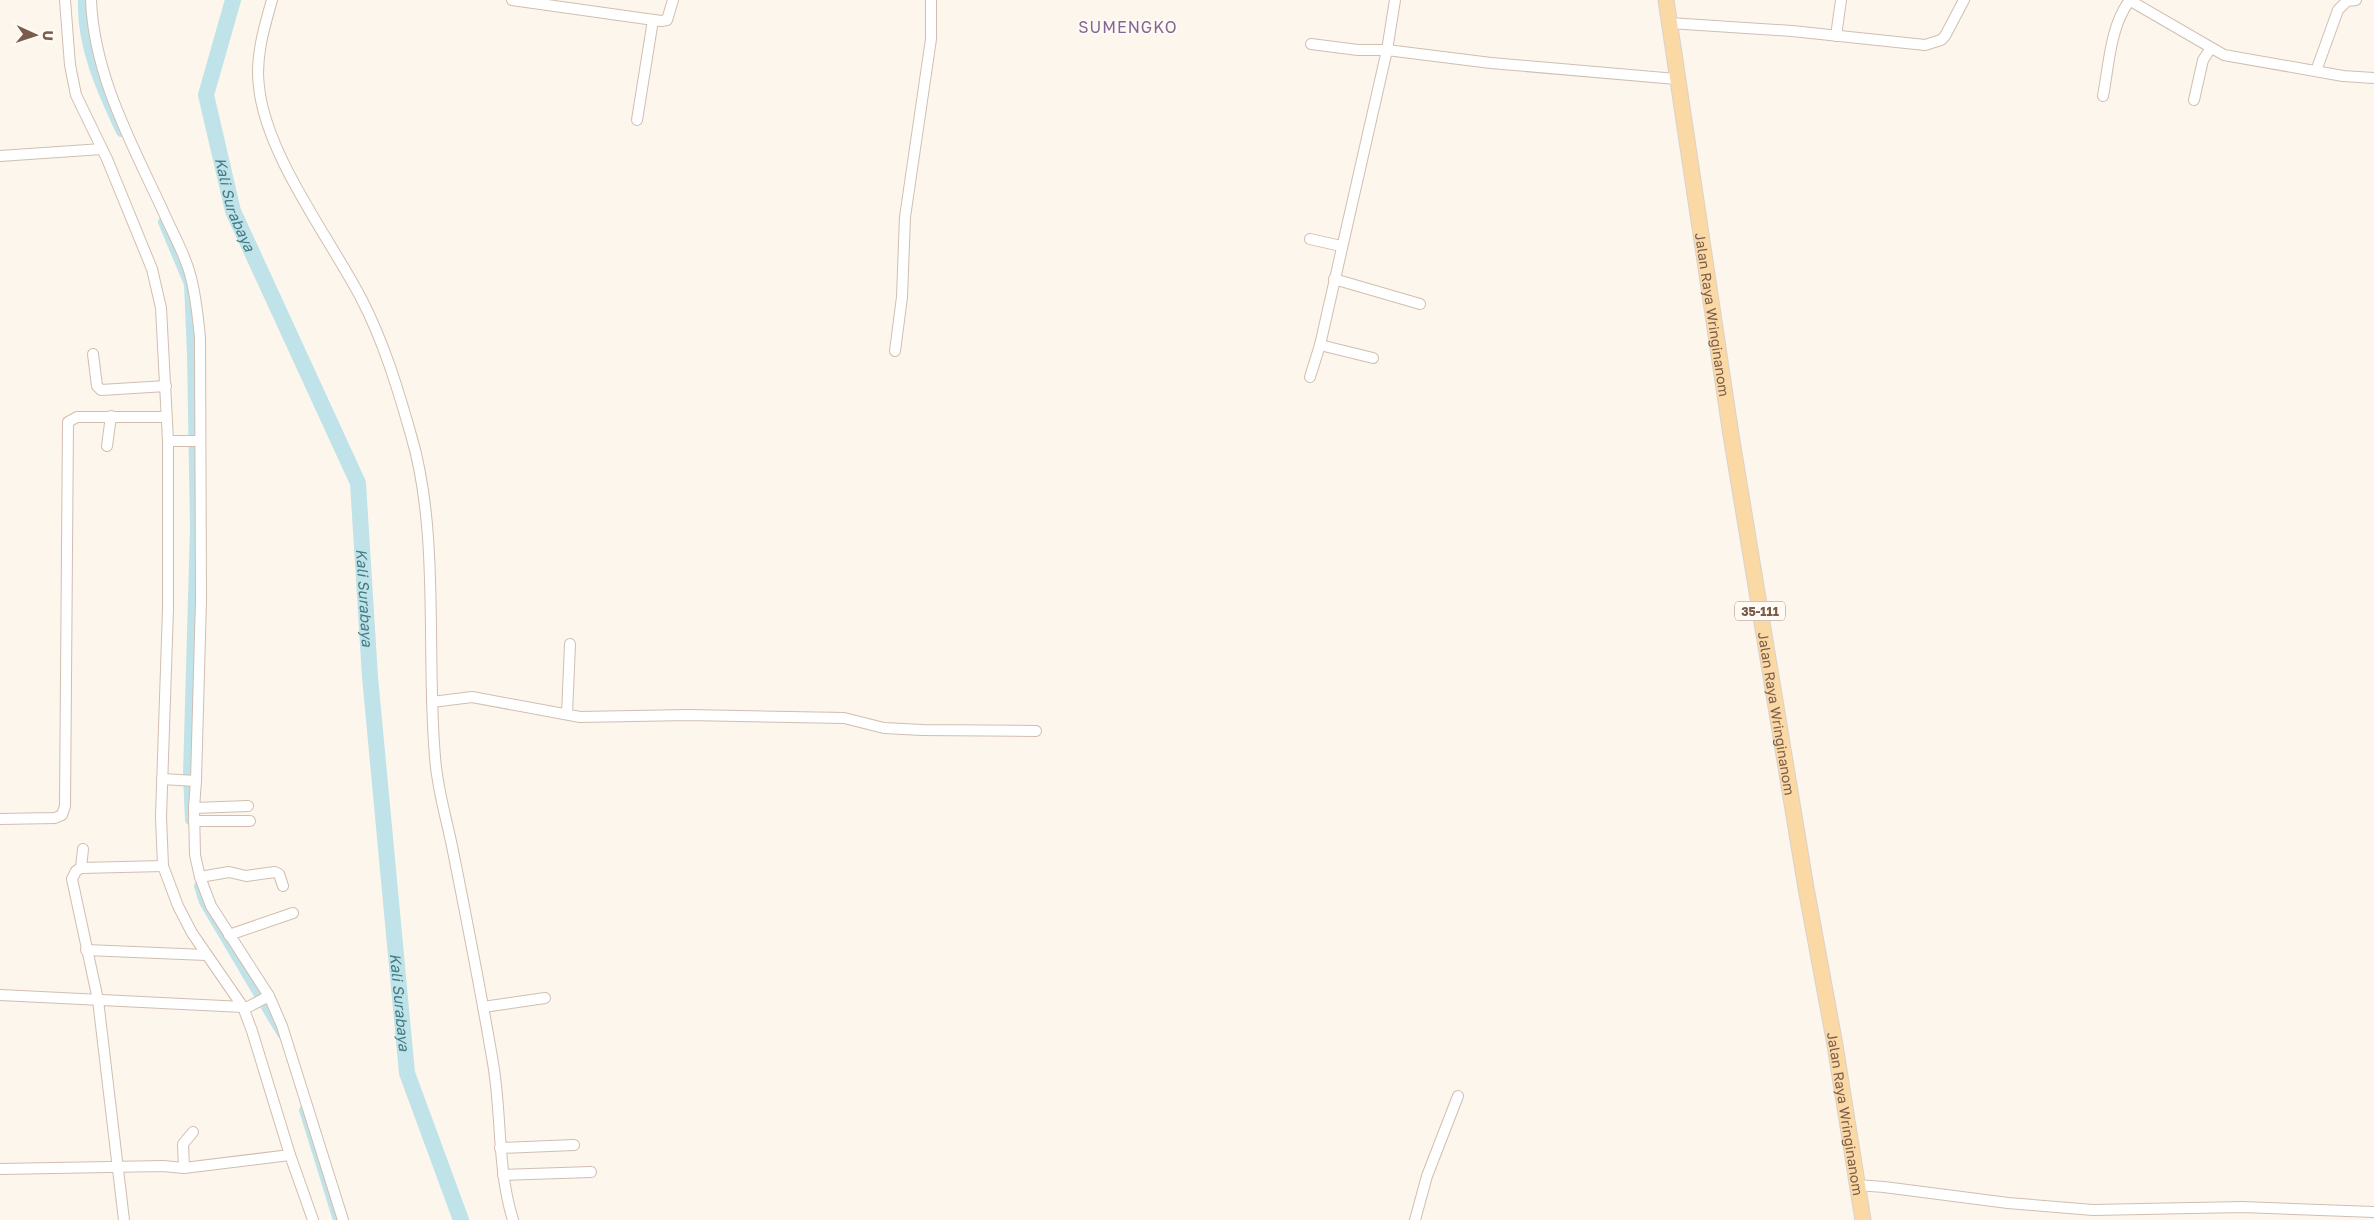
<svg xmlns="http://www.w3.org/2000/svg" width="2374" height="1220" font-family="'Golos Text',sans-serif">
	<rect width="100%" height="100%" fill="#fdf6ec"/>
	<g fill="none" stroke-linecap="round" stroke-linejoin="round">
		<!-- canal -->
		<g stroke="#bfe3e8" stroke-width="10">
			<path d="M 83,0 C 81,46 102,91 121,132"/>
			<polyline points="163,222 189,284 192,354 195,527 188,775 190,820"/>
			<polyline points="199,886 204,902 282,1034"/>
			<polyline points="304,1110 338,1220"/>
		</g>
		<!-- river -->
		<path stroke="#bfe3e8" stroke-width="16" id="s1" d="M 233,0 L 206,95 L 233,211 L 358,483 L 370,677 L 407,1073 L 461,1220"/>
		<defs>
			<g id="street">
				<polyline points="65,0 70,65 76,95 107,159 152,269 161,308 168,441 168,609 161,817 163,866 178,906 192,933 243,1007 252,1031 290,1155 313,1220"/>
				<path d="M 91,0 C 94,76 132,144 163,211 C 172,232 184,252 190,274 C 196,295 198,317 200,338 L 201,600 L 196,781 L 194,808 L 195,855 L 200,877 L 211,906 L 269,996 L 282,1026 L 343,1220"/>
				<path d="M 272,0 C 264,28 255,58 259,87 C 266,155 329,237 361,298 C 383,340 398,389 411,435 C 440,532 426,655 435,757 C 437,789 447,820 453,851 C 467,921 481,992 493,1063 C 502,1115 497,1169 513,1220"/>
				<polyline points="512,0 661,21 667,20 673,0"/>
				<polyline points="2129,0 2224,55 2343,76 2374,78"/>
				<polyline points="1669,23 1792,31 1925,45 1941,40 1945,36 1964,0"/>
				<polyline points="1836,36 1841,0"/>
				<polyline points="1311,44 1358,50 1387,50 1395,0"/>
				<polyline points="2316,71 2338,10 2347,1 2356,0"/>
				<path d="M 2103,96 C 2109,65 2110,26 2130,0"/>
				<polyline points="2194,100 2203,60 2211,48"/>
				<polyline points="637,120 653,20"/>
				<polyline points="0,156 102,149"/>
				<polyline points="1310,239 1341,246"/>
				<polyline points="1334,279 1420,304"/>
				<polyline points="1320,345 1373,358"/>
				<polyline points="895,351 902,297 905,217 931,39 931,0"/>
				<polyline points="93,354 97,386 101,390 166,386"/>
				<polyline points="1310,377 1320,345 1387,50 1491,63 1676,79"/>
				<polyline points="168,441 200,441"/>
				<polyline points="107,446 111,416"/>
				<polyline points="432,702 472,697 580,717 688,715 844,718 884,728 922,730 1036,731"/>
				<polyline points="567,714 570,644"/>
				<polyline points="162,779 196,781"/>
				<polyline points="194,808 248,806"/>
				<polyline points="0,819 55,818 62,815 65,806 68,422 77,417 166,417"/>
				<polyline points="194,821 250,821"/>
				<polyline points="81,868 83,849"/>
				<polyline points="200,877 229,872 246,876 275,872 279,874 283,886"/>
				<polyline points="229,935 293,913"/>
				<polyline points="86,950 206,955"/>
				<polyline points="0,995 243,1007 248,1007 269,996"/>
				<polyline points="483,1007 545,998"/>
				<polyline points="500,1148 574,1145"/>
				<polyline points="184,1168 183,1144 193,1132"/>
				<polyline points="0,1169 163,1166 184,1168 290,1155"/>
				<polyline points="503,1175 591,1172"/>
				<polyline points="1857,1185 1884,1187 2008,1203 2093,1210 2242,1207 2374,1212"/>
				<polyline points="124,1220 98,1000 72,879 76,871 81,868 163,866"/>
				<polyline points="1415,1220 1427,1176 1458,1096"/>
			</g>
			<g id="primary">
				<path id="s2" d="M 1666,0 L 1731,435 L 1806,888 L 1835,1045 L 1863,1220"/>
			</g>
		</defs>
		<!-- street casing -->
		<use href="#street" stroke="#d1beb0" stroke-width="12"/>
		<!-- primary casing -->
		<use href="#primary" stroke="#dad1cd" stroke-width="17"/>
		<!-- street -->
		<use href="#street" stroke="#fff" stroke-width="10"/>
		<!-- primary -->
		<use href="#primary" stroke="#fbd9a5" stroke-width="15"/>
	</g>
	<g text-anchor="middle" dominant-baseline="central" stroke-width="4" stroke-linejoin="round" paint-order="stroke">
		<!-- shield labels -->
		<rect fill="#fffaf3" stroke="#a28b7f" stroke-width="1" x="1735" y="601.5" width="50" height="19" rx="4"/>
		<g font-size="12" font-weight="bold" fill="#7a5c4d">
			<text x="1760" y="611">35-111</text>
		</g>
		<!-- street labels -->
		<g font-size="14" fill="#7a5c4d" stroke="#fffaf3">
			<text stroke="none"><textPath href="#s2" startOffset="318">Jalan Raya Wringinanom</textPath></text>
			<text stroke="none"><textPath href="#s2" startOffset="722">Jalan Raya Wringinanom</textPath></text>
			<text stroke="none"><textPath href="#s2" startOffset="1128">Jalan Raya Wringinanom</textPath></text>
		</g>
		<!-- water labels -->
		<g font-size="15" font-style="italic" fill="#437c86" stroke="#fffaf3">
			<text stroke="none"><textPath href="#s1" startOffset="212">Kali Surabaya</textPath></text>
			<text stroke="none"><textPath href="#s1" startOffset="632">Kali Surabaya</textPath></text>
			<text stroke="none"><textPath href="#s1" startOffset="1038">Kali Surabaya</textPath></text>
		</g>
		<!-- quarter labels -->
		<g font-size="16" letter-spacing="1" fill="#846695" stroke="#fffaf3">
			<text x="1128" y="27">SUMENGKO</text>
		</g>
	</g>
	<!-- north arrow -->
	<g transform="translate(35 35) rotate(93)" stroke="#fffaf3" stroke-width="4" paint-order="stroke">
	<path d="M0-4L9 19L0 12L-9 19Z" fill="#7a5c4d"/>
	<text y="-8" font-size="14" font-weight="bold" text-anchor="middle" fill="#7a5c4d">U</text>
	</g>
</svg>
